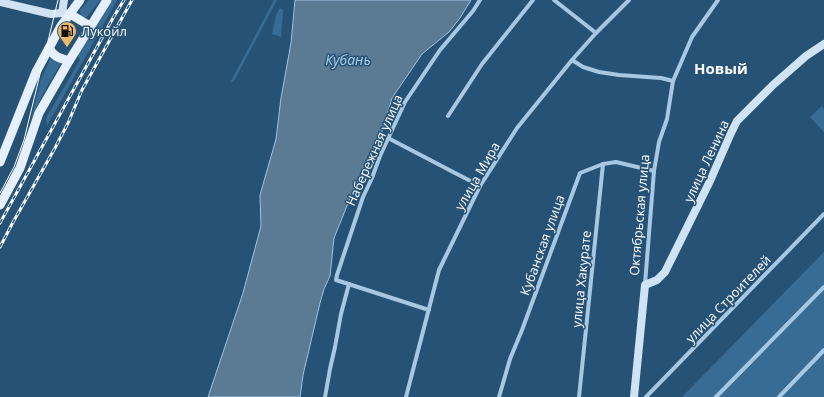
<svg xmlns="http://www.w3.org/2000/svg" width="824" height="397" font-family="'Open Sans',sans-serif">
	<rect width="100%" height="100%" fill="#265276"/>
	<!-- green -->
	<g fill="#396c94">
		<polygon points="89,0 100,0 87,17 84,17 81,15 80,10"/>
		<polygon points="111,0 117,0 47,126 46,118 80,60 77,54"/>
		<polygon points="274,0 277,0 234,81 230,83"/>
		<polygon points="280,8 283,10 281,37 272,34 276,15"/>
		<polygon points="51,57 61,63 43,94 31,120 40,82"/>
		<polygon points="822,106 824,109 824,132 810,117"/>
		<polygon points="824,252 824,397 682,397"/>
	</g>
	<!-- water -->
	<polygon fill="#5b7b95" stroke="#9bc4e3" points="295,0 471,0 460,18 449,32 422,54 392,98 381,135 351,196 334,238 330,276 324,289 320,303 303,375 300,397 208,397 243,293 261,226 260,195 276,139 281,98 291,43"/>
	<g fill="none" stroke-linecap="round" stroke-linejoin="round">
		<!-- street -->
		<g stroke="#a7c8e2" stroke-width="4">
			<polyline points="554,0 596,33"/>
			<polyline points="572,60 583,67 599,72 619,75 661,78 673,81"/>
			<polyline points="448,116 482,64 533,0"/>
			<polyline points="388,138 480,186"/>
			<polyline points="645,284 654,171 659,142 667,119 673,81 692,37 718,0"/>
			<polyline points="429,310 336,280 337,275 363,197 372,178 380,156 405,102 440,50 473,11 480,0"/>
			<polyline points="325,397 330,369 335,347 341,314 349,284"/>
			<polyline points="406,397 439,270 480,186 517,128 572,60 596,33 629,0"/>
			<polyline points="499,397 510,359 522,330 580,173 603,164 616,162 654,171"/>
			<polyline points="579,397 603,164"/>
			<polyline points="646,397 824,214"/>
			<polyline points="716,397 824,287"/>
			<polyline points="779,397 824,350"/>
		</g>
		<!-- secondary -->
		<g stroke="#cfe3f3" stroke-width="8">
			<polyline points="0,2 51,14 62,13 70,14"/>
			<polyline points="62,13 64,0"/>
			<polyline points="634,397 645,285 657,280 665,272 710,181 731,133 737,121 773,85 806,56 824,44"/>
		</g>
		<!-- primary -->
		<g stroke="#e5f0fc" stroke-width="9">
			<polyline points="70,14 90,26"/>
			<path d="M 49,48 C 54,57 59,58 69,61"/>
			<polyline points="0,162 36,72 61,26 80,0"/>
			<polyline points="0,205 20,168 39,113 69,61 107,0"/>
		</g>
		<!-- tram -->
		<polyline stroke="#fff" stroke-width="1" points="0,193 14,167 24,140 58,0"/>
		<defs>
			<g id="rail">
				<polyline points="0,223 113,18 124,0"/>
				<polyline points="0,247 12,224 55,148 68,123 82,90 132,0"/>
			</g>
		</defs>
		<!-- rail casing -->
		<use href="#rail" stroke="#fff" stroke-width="3"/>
		<!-- rail -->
		<use href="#rail" stroke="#265276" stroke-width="1.5" stroke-dasharray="4.5" stroke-linecap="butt"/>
	</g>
	<!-- icons -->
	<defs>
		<symbol id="fuel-pin" viewBox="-11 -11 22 30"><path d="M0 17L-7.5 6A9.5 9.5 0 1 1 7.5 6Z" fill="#ebb86c" stroke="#265276"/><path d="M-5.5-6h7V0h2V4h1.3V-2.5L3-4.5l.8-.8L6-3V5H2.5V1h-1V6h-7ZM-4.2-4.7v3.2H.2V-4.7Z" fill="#111"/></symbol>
	</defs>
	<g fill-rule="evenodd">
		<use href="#fuel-pin" x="56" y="20" width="22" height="30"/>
	</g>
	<g text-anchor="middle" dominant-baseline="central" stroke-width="3" stroke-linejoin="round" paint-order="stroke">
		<!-- poi labels -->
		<g font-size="13" fill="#fff" stroke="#265276" text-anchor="start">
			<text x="81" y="31">Лукойл</text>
		</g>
		<!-- street labels -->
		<g font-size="13" fill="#fff" stroke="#265276">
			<text transform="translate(374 150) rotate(-66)">Набережная улица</text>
			<text transform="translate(706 161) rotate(-65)">улица Ленина</text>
			<text transform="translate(477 176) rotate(-60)">улица Мира</text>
			<text transform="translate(639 215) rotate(-85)">Октябрьская улица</text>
			<text transform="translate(542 245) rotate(-70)">Кубанская улица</text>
			<text transform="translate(581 279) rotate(-84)">улица Хакурате</text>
			<text transform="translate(728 299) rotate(-46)">улица Строителей</text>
		</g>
		<!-- water labels -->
		<g font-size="14" font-style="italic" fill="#b2d2ea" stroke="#265276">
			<text x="348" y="59">Кубань</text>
		</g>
		<!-- quarter labels -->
		<g font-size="15" font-weight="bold" fill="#fff" stroke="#265276">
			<text x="721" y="68">Новый</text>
		</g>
	</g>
</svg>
